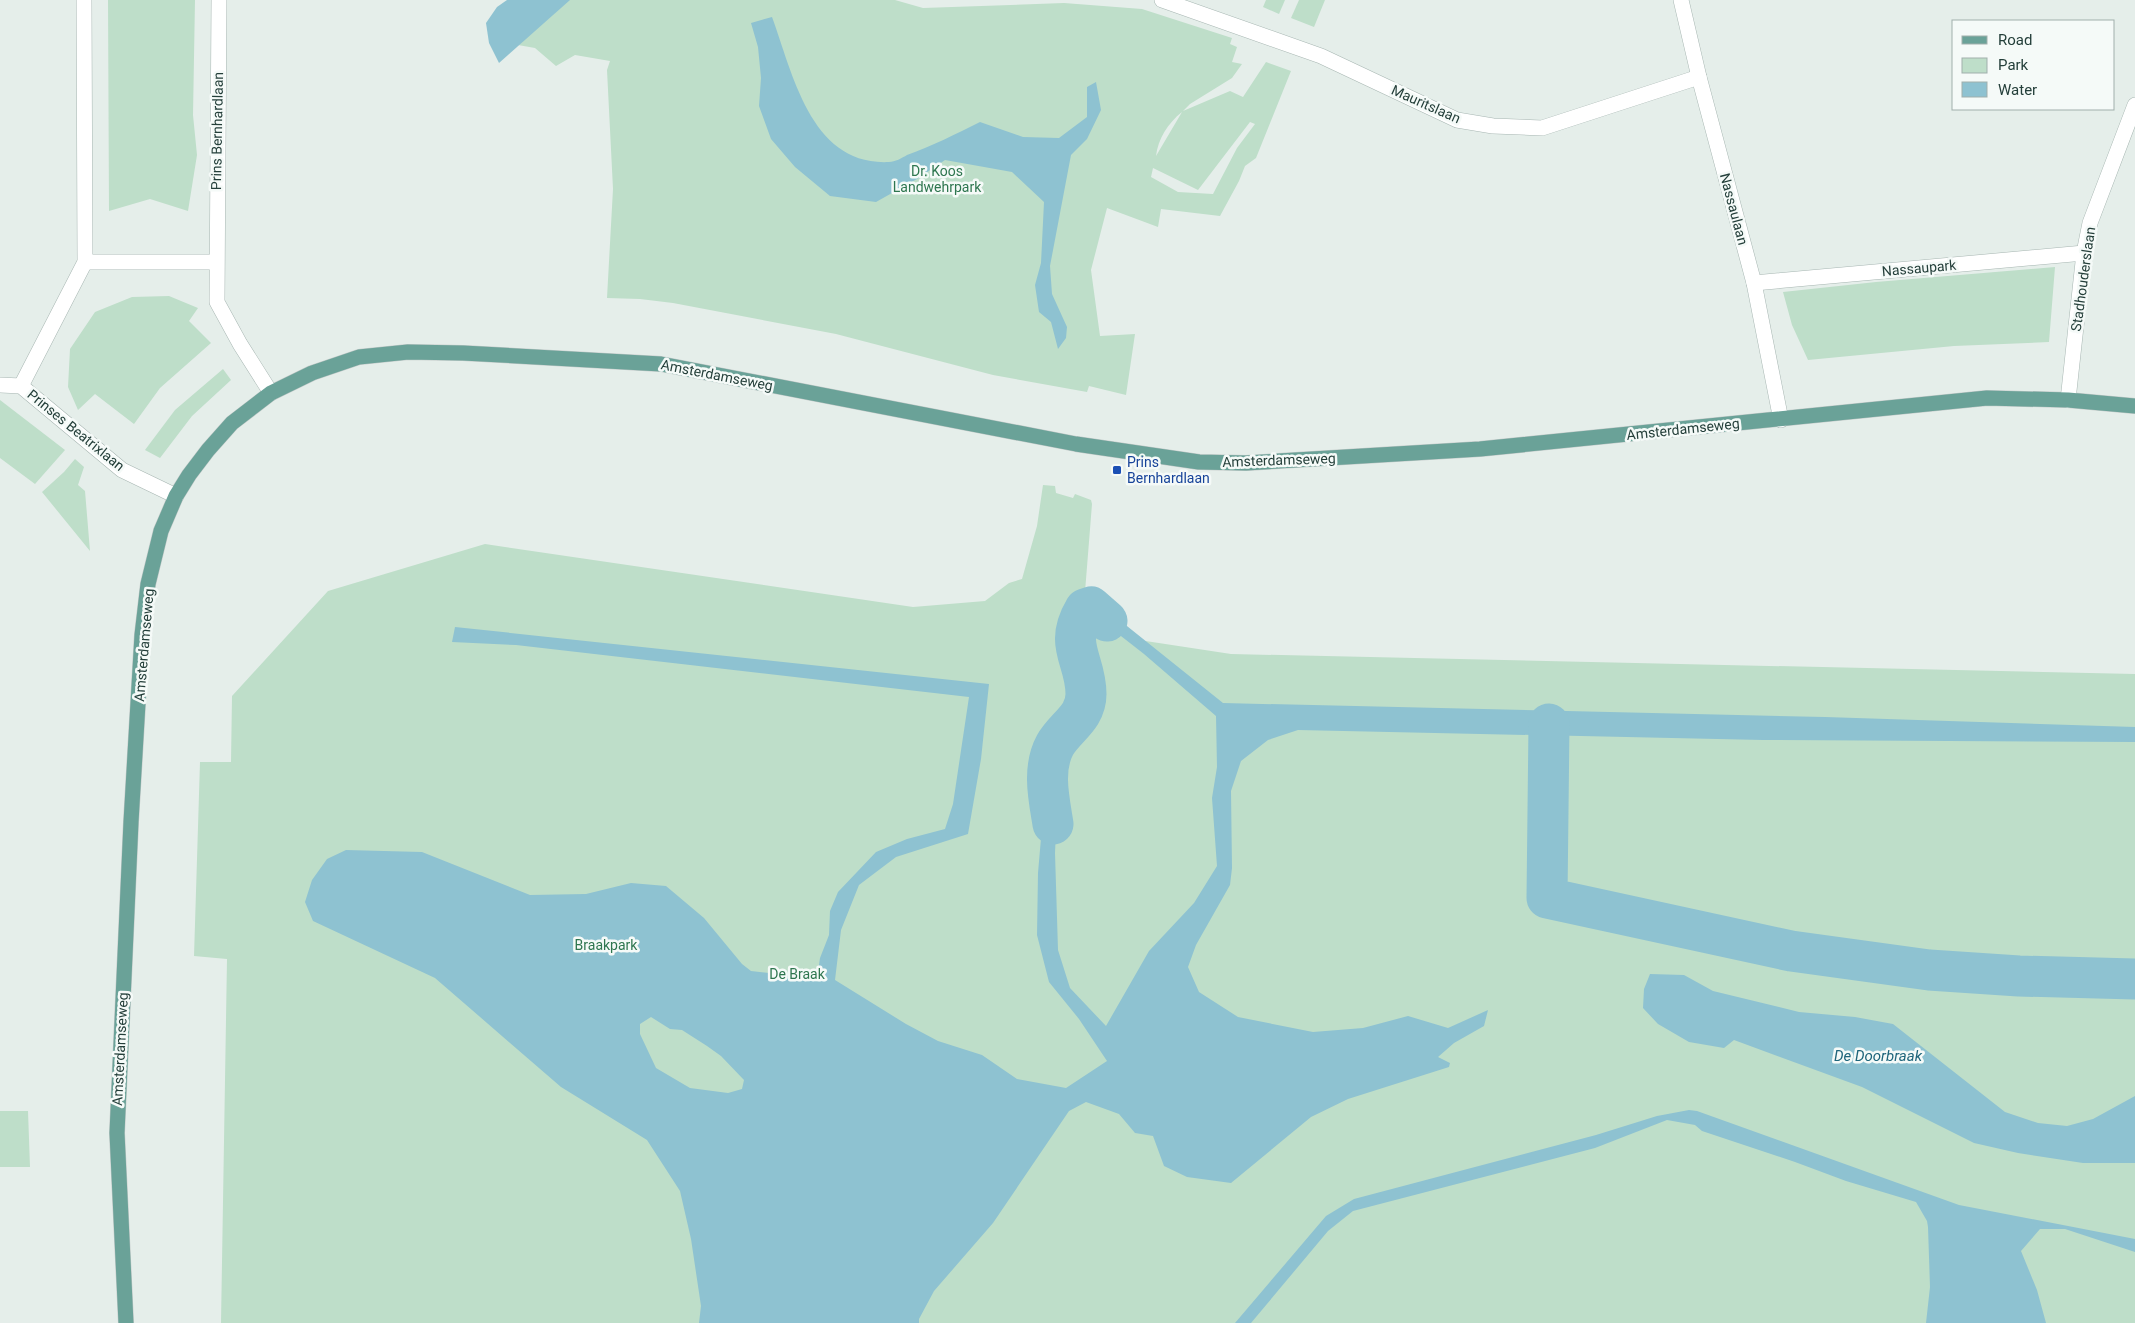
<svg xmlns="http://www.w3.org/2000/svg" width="2135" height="1323" font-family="Roboto,sans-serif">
	<rect width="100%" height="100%" fill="#e5eeea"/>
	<!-- green -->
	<g fill="#bedec9" fill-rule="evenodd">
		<polygon points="108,0 195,0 193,115 197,155 188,211 150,199 109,211"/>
		<path d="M 520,0 L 895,0 L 923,8 L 1064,3 L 1142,9 L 1232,38 L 1230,44 L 1237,47 L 1232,62 L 1242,64 L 1232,78 L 1190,104 L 1183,111 L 1230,91 L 1243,97 L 1266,62 L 1291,71 L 1256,158 L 1245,166 L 1239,181 L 1220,216 L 1161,209 L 1158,227 L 1107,208 L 1091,270 L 1100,336 L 1135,334 L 1126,395 L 1089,386 L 1087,392 L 993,375 L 836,334 L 673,303 L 640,299 L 607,298 L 613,189 L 607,70 L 610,61 L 575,55 L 556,66 L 535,48 L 518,45 ZM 1182,112 L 1156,156 C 1158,139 1168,123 1182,112 ZM 1250,122 L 1255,124 L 1237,148 L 1213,194 L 1178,192 L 1151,177 L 1153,168 L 1198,190 Z"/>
		<polygon points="1266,0 1285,0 1279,14 1263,7"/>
		<polygon points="1299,0 1325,0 1314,27 1291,18"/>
		<polygon points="2055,267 2049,342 1954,346 1808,360 1792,325 1783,292 1876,282"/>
		<polygon points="169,296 198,308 189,321 211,343 160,388 134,424 95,394 78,410 68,387 70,349 95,312 132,297"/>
		<polygon points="223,369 231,380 192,416 160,458 145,450 175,410"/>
		<polygon points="0,400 65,450 35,484 0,458"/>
		<polygon points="75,459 84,467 78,485 85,491 90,551 42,492 64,472"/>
		<polygon points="1043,485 1055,486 1056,493 1073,498 1075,494 1091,500 1092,504 1085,592 1139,640 1231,654 2135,674 2135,1323 221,1323 227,959 194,956 200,762 231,762 232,696 328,591 485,544 913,607 985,601 1009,583 1022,579 1037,526"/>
		<polygon points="0,1111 28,1111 30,1167 0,1167"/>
	</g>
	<!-- water -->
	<g fill="#8ec2d1" fill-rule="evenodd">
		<polygon points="507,0 570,0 499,63 489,43 486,23 497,7"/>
		<path d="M 772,17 C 793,74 811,166 889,162 C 895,162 902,158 907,155 C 932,146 956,134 980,122 L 1023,137 L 1059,138 L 1087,117 L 1087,87 L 1096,82 L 1101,110 L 1087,139 L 1071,155 L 1050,266 L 1052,294 L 1067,327 L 1066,338 L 1058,349 L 1051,322 L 1039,312 L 1035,285 L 1041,263 L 1044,202 L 1012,172 L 945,160 L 917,179 L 876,202 L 830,196 L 795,167 L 771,139 L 759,106 L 761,78 L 758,47 L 751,23 Z"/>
		<path d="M 1083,601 L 1097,602 L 1223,703 L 1825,717 L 2135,727 L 2135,742 L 1763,740 L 1298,730 L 1268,740 L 1241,761 L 1231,791 L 1232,868 L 1230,885 L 1196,945 L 1188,967 L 1199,992 L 1238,1017 L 1313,1032 L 1363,1028 L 1408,1016 L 1448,1028 L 1488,1010 L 1484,1026 L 1454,1043 L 1438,1057 L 1450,1063 L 1449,1067 L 1348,1099 L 1311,1117 L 1231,1183 L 1187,1177 L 1164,1166 L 1153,1136 L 1135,1133 L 1119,1114 L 1086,1102 L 1069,1111 L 993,1223 L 934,1291 L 919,1319 L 919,1323 L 699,1323 L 701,1306 L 691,1239 L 680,1191 L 647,1140 L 561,1087 L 435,978 L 313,921 L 305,902 L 312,880 L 327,859 L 346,850 L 422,852 L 530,895 L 586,894 L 631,883 L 666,886 L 704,918 L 742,964 L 751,971 L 817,978 L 820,958 L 829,935 L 830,911 L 838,892 L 876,852 L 907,839 L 945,829 L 953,804 L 969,697 L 516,645 L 452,642 L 455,627 L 989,684 L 981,759 L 968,834 L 896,857 L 859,885 L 841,930 L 835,980 L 906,1024 L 938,1041 L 982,1055 L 1017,1079 L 1066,1088 L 1107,1061 L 1079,1019 L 1049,982 L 1037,935 L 1038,873 L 1045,792 L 1054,738 L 1075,706 L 1075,614 ZM 1092,617 L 1103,622 L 1144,654 L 1216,716 L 1217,767 L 1212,798 L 1217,866 L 1194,903 L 1149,951 L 1106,1026 L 1070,988 L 1058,950 L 1055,853 L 1058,785 L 1069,746 L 1089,717 L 1093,691 L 1085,642 ZM 651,1017 L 670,1029 L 682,1030 L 707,1046 L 721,1056 L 744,1080 L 742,1089 L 728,1093 L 690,1088 L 656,1068 L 640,1034 L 640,1024 Z"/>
		<polygon points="1650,974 1684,975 1713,991 1799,1012 1855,1017 1893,1024 2005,1112 2038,1123 2067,1126 2093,1119 2135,1096 2135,1163 2083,1163 2018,1153 1974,1143 1862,1087 1734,1040 1724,1048 1689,1042 1658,1024 1643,1008 1644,989"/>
		<polygon points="1689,1110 1697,1111 1959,1205 2135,1239 2135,1252 2065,1229 2040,1229 2021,1251 2037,1290 2046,1323 1926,1323 1930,1287 1928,1227 1927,1221 1916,1202 1846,1181 1795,1162 1702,1131 1695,1125 1667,1120 1595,1148 1353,1211 1328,1231 1251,1323 1235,1323 1326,1216 1354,1199 1596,1135 1657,1116"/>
	</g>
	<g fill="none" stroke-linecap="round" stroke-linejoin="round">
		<!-- canal -->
		<g stroke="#8ec2d1" stroke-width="41">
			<polyline points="1549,724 1547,898 1791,951 1929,970 2019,976 2135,979"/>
			<path d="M 1053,824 C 1049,799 1042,769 1055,745 C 1065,727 1086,718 1086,694 C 1086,659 1063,646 1085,609 L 1091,607 L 1107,621"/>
		</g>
		<defs>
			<g id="minor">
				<polyline points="219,0 217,302 240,344 271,393"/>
				<polyline points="1162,0 1321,56 1457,120 1493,126 1542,128 1699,77"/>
				<polyline points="1681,0 1699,77 1754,283 1781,420"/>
				<polyline points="85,262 216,262"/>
				<polyline points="1754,283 2084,253"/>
				<polyline points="0,385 21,386 122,470 176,496"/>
				<polyline points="21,386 85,262 84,0"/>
				<polyline points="2068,400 2084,253 2090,223 2135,105"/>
			</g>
			<polyline id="major" points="126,1323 117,1133 131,822 142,635 148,584 161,531 176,496 189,475 208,450 232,423 271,393 312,373 359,357 408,352 463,353 661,364 1076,444 1199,462 1246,463 1480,449 1987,398 2068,400 2135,406"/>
		</defs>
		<!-- minor casing -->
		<use href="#minor" stroke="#a7b6b2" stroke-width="16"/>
		<!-- major casing -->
		<use href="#major" stroke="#c2c9c8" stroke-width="16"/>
		<!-- minor -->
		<use href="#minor" stroke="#fff" stroke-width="15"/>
		<!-- major -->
		<use href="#major" stroke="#6aa298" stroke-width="15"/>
	</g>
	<!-- markers -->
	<rect fill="#1a4fb4" stroke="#f5faf8" stroke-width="2" x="1112" y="465" width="10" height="10" rx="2.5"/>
	<g text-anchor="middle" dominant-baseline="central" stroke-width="5" stroke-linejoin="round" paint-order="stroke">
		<!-- street labels -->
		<g font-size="14" fill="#243f3a" stroke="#f5faf8">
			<text transform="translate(1426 104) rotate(24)">Mauritslaan</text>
			<text transform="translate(217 131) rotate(-89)">Prins Bernhardlaan</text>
			<text transform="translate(1734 209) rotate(75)">Nassaulaan</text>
			<text transform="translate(1919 268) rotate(-5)">Nassaupark</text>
			<text transform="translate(2083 279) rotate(-82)">Stadhouderslaan</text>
			<text transform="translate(717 375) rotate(11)">Amsterdamseweg</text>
			<text transform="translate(1683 429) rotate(-6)">Amsterdamseweg</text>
			<text transform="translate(76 430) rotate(39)">Prinses Beatrixlaan</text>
			<text transform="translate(1279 460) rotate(-2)">Amsterdamseweg</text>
			<text transform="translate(144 645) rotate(-85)">Amsterdamseweg</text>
			<text transform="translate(120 1049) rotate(-87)">Amsterdamseweg</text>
		</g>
		<!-- park labels -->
		<g font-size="14" fill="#2e764f" stroke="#f5faf8">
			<text x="937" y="171">Dr. Koos<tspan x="937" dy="16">Landwehrpark</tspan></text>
			<text x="606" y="945">Braakpark</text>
			<text x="797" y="974">De Braak</text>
		</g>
		<!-- transit labels -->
		<g font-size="14" fill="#164399" stroke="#f5faf8" text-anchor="start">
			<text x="1127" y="462">Prins<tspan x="1127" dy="16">Bernhardlaan</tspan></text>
		</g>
		<!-- water labels -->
		<g font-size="15" font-style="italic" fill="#1e657b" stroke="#f5faf8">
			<text x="1878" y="1056">De Doorbraak</text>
		</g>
	</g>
	<!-- legend -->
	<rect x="1952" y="20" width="162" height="90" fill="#f5faf8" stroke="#a1afac"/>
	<rect x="1962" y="36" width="25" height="8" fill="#6aa298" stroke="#a1afac"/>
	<text x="1998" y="45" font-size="15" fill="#243f3a">Road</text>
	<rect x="1962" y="58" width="25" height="15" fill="#bedec9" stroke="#a1afac"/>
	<text x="1998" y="70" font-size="15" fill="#243f3a">Park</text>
	<rect x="1962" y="82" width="25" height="15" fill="#8ec2d1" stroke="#a1afac"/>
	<text x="1998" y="95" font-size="15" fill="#243f3a">Water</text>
</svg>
